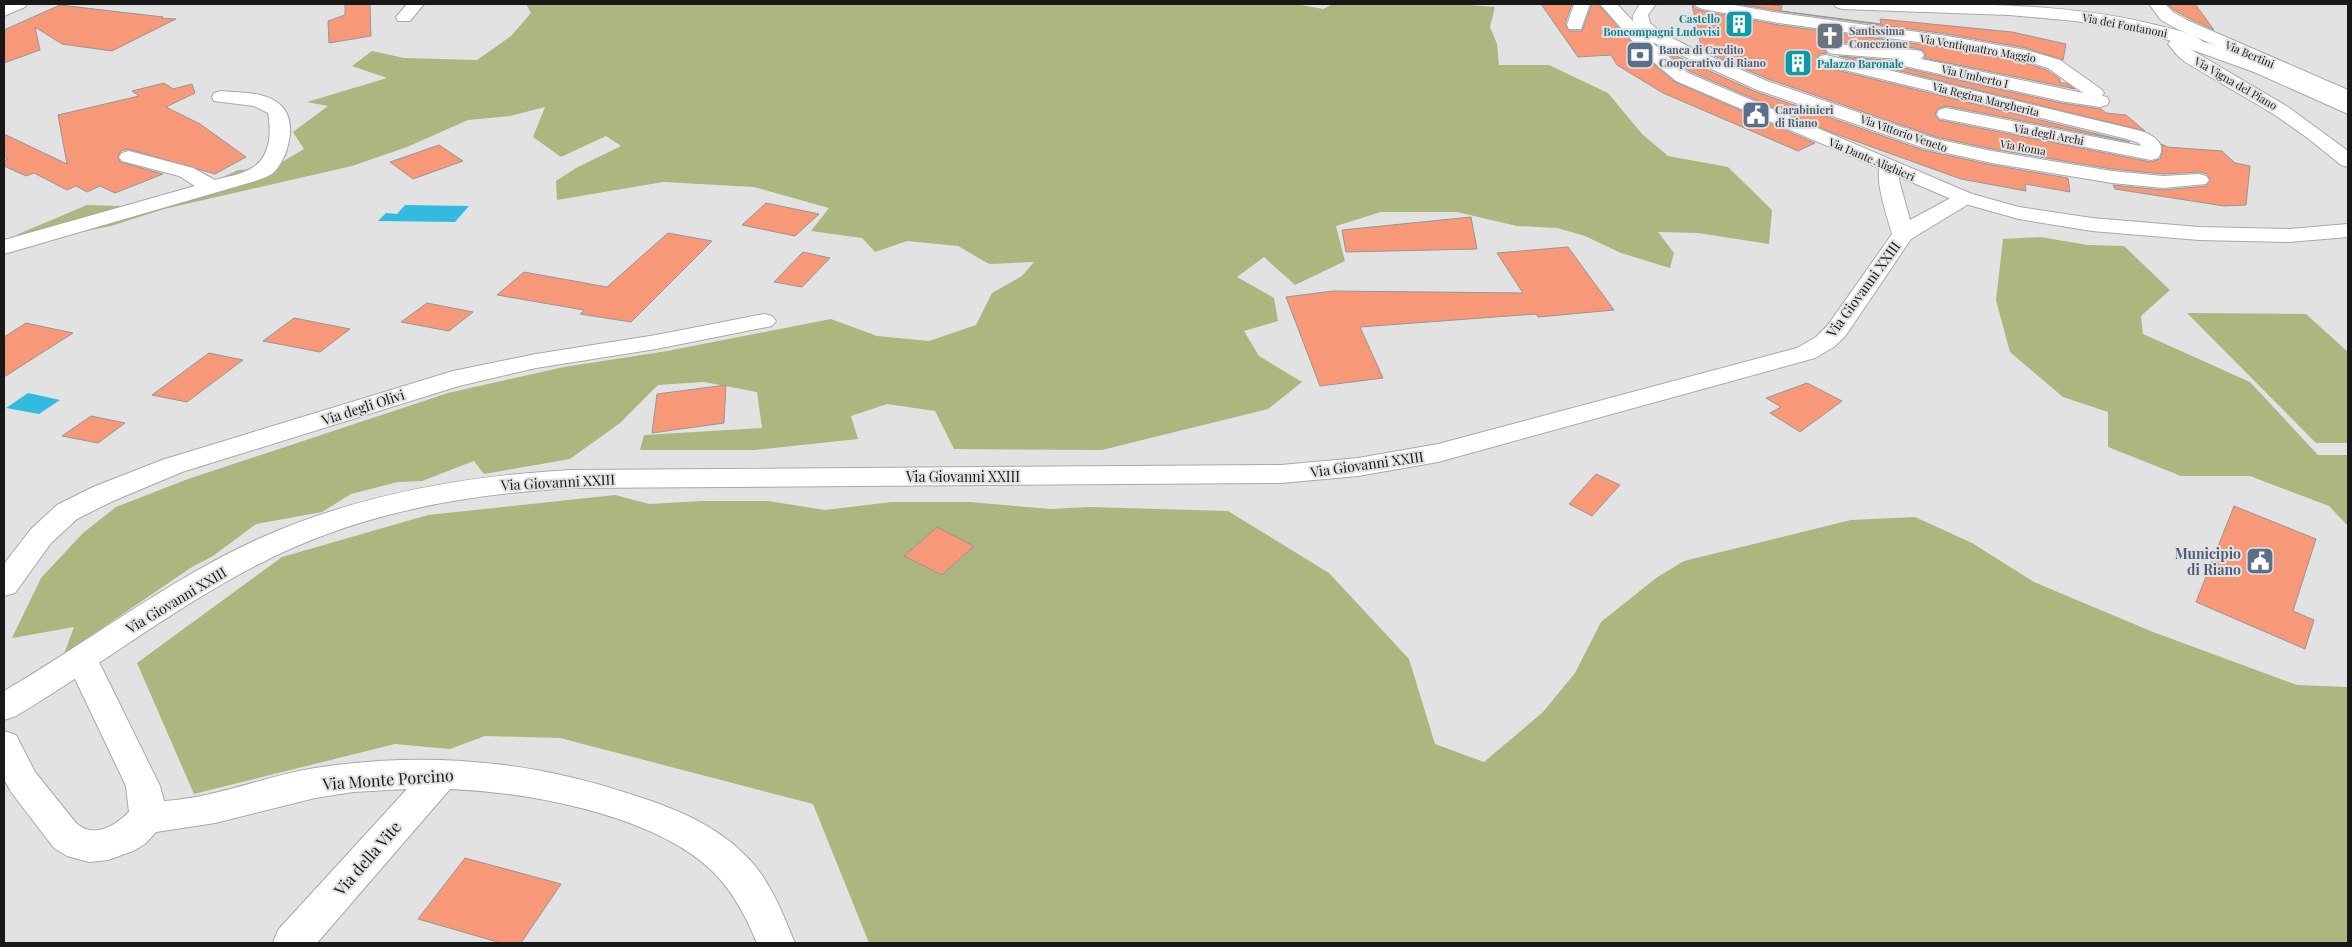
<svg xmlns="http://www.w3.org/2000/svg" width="2352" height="947" font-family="'Playfair Display',serif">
	<rect width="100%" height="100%" fill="#e2e2e3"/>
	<!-- green -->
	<g fill="#abb77f">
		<polygon points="526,4 1296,4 1323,9 1333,4 1457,4 1495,7 1490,27 1497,44 1499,65 1549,65 1608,93 1642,134 1668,156 1728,167 1772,210 1769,244 1698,233 1658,232 1674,253 1670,268 1621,253 1585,236 1557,228 1517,226 1457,212 1381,212 1336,226 1345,261 1295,285 1264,257 1237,277 1274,298 1278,321 1244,331 1259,356 1302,382 1268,409 1102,450 954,449 935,411 887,404 851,416 858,439 754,450 640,450 644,435 762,428 757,392 704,382 658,385 620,423 570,459 484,474 474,461 422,481 398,482 351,494 322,512 256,524 213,556 192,567 64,654 74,627 12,638 41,578 83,533 116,507 188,479 448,393 564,367 667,351 831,319 877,336 929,341 976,325 992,293 1022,276 1034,262 989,264 958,246 907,241 875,252 862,238 811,231 829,208 754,187 663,182 557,200 556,181 576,168 621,146 606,136 561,157 533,137 545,107 510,116 468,120 407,147 352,166 164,209 111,226 40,240 16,235 87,205 122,206 162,201 195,190 238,170 272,168 304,149 293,132 328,106 307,102 387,78 352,66 372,51 404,58 477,60 511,36 531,13"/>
		<polygon points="2040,237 2088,245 2124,246 2170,290 2141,316 2143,334 2250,382 2318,455 2348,455 2348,526 2329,506 2250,476 2181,476 2108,447 2108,412 2063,397 2010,352 1996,300 2003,239"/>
		<polygon points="2187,313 2306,314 2348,352 2348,443 2316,443"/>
		<polygon points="615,495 649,504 702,501 768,501 825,510 892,502 970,502 1050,509 1090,507 1228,511 1329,573 1409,659 1435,744 1484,762 1543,712 1575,673 1601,622 1656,578 1684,561 1851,520 1915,517 1972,543 2034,582 2153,632 2297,685 2348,687 2348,943 869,943 813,804 560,738 485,736 450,749 395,744 194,794 137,663 282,557 428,515"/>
	</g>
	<!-- water -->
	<g fill="#32badf">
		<polygon points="405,205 469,206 455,222 378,221 386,213 397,214"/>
		<polygon points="28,393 60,400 39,414 6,408"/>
	</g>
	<!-- building -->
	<g fill="#f79879" stroke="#979696">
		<polygon points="345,4 370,4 371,36 329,43 328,21 345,15"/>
		<polygon points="1541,4 1572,4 1565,24 1569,31 1582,31 1592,4 1598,4 1643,55 1675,82 1815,143 1798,151 1663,93 1617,65 1611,55 1578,57"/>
		<polygon points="1692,4 1696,9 1703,11 1779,25 1947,48 2023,62 2047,70 2060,79 2060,83 2066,83 2075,89 1924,58 1926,55 1922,50 1915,48 1835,42 1828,44 1824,49 1827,53 1820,54 1815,60 1820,66 2130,142 1946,106 1937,109 1935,115 1939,120 2151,162 2160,159 2162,153 2162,144 2167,147 2222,151 2235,163 2250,166 2246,205 2224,206 2115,189 2113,185 2163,190 2206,186 2210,179 2207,174 2200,172 2163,174 2112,169 1992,149 1936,137 1768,79 1694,47 1701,46"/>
		<polygon points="1737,4 1768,4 1782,6 1781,11 1881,24 1880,19 2012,32 2066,44 2063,60 2026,48 1947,34 1779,11"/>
		<polygon points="2167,4 2195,4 2214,30 2190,19 2174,10"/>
		<polygon points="60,5 163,17 161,18 176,19 112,51 62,44 35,27 40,50 4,63 4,30"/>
		<polygon points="1663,50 1754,91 1923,150 1992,165 2068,178 2070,192 2025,184 2026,191 1961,179 1833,133 1689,71"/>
		<polygon points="1839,56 1895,61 1900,67 2061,103 2101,109 2106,113 2126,115 2145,131"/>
		<polygon points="164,83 173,89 192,84 195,93 166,107 200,124 246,157 215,174 128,149 121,151 118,156 120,162 163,174 115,193 100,186 87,192 76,186 67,190 34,173 26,176 4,166 4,161 8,159 4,157 4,134 67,164 58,115 139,96 132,91"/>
		<polygon points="439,145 463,161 413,179 390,162"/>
		<polygon points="766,203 819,214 795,236 742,225"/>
		<polygon points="1471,217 1477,249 1346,252 1342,230"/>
		<polygon points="668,233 712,241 631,322 580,314 584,310 497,295 524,272 607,287"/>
		<polygon points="1568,247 1614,310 1538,317 1536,314 1360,327 1383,378 1320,386 1286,297 1333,291 1523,293 1497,253"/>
		<polygon points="803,252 830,258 802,287 774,282"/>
		<polygon points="427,303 473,312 449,331 401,322"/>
		<polygon points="294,318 350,329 320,352 263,341"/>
		<polygon points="26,323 73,333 4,377 4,337"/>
		<polygon points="209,353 243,360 187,402 152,395"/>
		<polygon points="1807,383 1842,401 1800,432 1770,413 1781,407 1766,398"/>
		<polygon points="726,385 724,423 652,433 657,394"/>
		<polygon points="91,416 125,423 98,443 62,436"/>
		<polygon points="1596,474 1620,485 1592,516 1569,504"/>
		<polygon points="2234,506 2316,539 2293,611 2314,620 2305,649 2196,602"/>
		<polygon points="937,527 974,546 942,575 904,556"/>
		<polygon points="465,858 561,884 521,943 501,943 418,919"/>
	</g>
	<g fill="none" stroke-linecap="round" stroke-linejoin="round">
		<defs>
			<g id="minor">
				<polygon points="407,4 424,4 410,21 398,21 396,17"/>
				<polygon points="1574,4 1590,4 1581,29 1569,29 1567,25"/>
				<path d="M 1640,4 L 1656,4 L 1648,15 L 1650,23 L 1662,33 L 1700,52 L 1767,81 L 1936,139 L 1992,151 L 2112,171 L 2163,176 L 2199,174 L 2206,176 L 2209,180 L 2206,184 L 2163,188 L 2112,183 L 1992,163 L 1924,148 L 1755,89 L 1650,41 C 1634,27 1626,23 1640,4 Z"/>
				<polygon points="1695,4 1728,4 1779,13 1947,36 2026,50 2060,60 2101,89 2104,93 2102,96 2107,97 2109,101 2107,105 2100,107 2061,101 1900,65 1897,61 1899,59 1835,54 1829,53 1826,49 1829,45 1835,44 1915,50 1921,51 1924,55 1921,59 2083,93 2048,68 2023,60 1947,46 1779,23 1703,9 1697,7"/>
				<path d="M 1834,4 C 1863,2 1893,4 1922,4 C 2003,4 2085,6 2164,27 C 2176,30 2198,34 2206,45 L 2203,49 L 2197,50 L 2151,34 L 2075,21 L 2009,15 L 1842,9 L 1836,7 Z"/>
				<polygon points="2149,4 2165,4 2173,12 2189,21 2348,90 2348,102 2177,29 2161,20"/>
				<path d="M 1826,55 L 2141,131 C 2153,135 2168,144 2158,158 L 2151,160 L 1939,118 L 1937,114 L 1939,110 L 1946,108 L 2141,146 L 2139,143 L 2127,139 L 1820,64 L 1817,60 L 1820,56 Z"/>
				<path d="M 221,91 C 239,93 262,91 278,103 C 298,117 290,153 276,170 C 270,177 261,179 252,182 L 4,254 L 4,240 L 195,186 L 179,176 L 122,161 L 119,157 L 122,153 L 129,151 L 193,168 L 215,180 C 241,173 263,172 269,141 C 270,132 270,123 268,113 L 254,106 L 214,101 L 212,97 L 214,93 Z"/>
				<polygon points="764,314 772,316 776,321 772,326 656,349 536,368 459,386 182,472 113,501 77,519 51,543 15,593 4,596 4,564 31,529 57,505 93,487 162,460 453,371 536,354 656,335"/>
				<path d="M 82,648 L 93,651 L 98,660 L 160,786 L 164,801 C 215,798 265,776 315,768 C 423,751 529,760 633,795 C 674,808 714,824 745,855 C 770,879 782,912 795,943 L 757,943 C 744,912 729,884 702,862 C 641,813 527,792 450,789 L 317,943 L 273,943 L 278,930 L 407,789 L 353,792 L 315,798 L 215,823 L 156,832 L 145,844 L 133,851 L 108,860 L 89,862 L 67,856 L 54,848 L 11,792 L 4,779 L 4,731 L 16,735 L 35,772 L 76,823 C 94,839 115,826 129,812 L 126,786 L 66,660 L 71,651 Z"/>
			</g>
			<g id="tertiary">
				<polygon points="6,4 27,4 25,7 4,16 4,5"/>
				<path d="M 1889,160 L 1896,162 L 1899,166 L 1899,180 L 1910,220 L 1958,194 L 1965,192 L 1972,194 L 1975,198 L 1972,202 L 1911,239 L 1846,335 L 1834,347 L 1815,358 L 1438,462 L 1358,476 L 1281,483 L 571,488 C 469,494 370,511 277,555 C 185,599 103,664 16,716 L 4,720 L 4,691 C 88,642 167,581 256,540 C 355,495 463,476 571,470 L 1281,465 L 1358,458 L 1438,444 L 1797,348 L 1816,337 L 1828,325 L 1892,234 C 1888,218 1872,175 1882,162 Z"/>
			</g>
			<g id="secondary">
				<polygon points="1600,4 1617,4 1656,46 1688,73 1972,194 2019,207 2092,218 2199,227 2289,229 2348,224 2348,237 2289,242 2199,240 2092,231 2019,219 1958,202 1676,81 1644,54"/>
				<path d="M 2177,39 C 2223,38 2305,81 2348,101 L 2348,114 L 2254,72 L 2190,49 L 2288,107 L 2348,151 L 2348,167 L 2341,165 L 2309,139 L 2275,115 L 2185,62 L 2177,55 L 2168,44 L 2171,40 Z"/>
			</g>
		</defs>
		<!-- minor casing -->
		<use href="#minor" stroke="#a8a8a9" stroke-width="2"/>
		<!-- tertiary casing -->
		<use href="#tertiary" stroke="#a8a8a9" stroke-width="2"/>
		<!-- secondary casing -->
		<use href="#secondary" stroke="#a8a8a9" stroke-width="2"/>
		<!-- minor -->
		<use href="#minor" fill="#fff" fill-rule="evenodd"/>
		<!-- tertiary -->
		<use href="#tertiary" fill="#fff" fill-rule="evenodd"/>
		<!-- secondary -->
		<use href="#secondary" fill="#fff" fill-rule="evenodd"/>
	</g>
	<!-- icons -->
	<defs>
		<symbol id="building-square" viewBox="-11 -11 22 22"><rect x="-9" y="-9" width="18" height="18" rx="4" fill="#0f9aa8" stroke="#e2e2e3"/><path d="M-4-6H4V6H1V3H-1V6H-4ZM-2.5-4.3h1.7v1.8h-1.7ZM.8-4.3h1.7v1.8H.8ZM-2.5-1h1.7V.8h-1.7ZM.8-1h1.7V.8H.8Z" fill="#fff"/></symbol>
		<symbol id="church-square" viewBox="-11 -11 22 22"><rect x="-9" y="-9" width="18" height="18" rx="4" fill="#6b7280" stroke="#e2e2e3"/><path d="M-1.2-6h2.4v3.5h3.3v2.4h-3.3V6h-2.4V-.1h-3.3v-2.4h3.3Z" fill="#fff"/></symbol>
		<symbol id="bank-square" viewBox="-11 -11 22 22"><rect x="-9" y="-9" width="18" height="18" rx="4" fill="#5c6f8a" stroke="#e2e2e3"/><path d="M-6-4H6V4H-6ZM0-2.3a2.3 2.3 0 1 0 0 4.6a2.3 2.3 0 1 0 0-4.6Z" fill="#fff"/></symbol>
		<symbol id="civic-square" viewBox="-11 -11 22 22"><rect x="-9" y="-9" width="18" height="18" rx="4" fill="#5c6f8a" stroke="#e2e2e3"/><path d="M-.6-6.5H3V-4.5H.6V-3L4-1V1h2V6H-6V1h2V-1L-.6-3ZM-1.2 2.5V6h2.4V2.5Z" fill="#fff"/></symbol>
	</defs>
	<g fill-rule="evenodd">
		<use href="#building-square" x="1723" y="8" width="32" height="32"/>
		<use href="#church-square" x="1814" y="20" width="32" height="32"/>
		<use href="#bank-square" x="1624" y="39" width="32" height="32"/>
		<use href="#building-square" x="1782" y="47" width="32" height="32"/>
		<use href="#civic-square" x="1740" y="99" width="32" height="32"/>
		<use href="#civic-square" x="2244" y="545" width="32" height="32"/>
	</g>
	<g text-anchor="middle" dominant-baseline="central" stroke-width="4" stroke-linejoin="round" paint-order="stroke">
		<!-- far-culture labels -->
		<g font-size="11" font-weight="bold" fill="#0d838f" stroke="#e2e2e3" text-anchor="end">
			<text x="1720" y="18">Castello<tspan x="1720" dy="13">Boncompagni Ludovisi</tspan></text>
			<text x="1817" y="63" text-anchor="start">Palazzo Baronale</text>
		</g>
		<!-- far-street labels -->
		<g font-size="11" fill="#171818" stroke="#e2e2e3">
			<text transform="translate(2125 25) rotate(11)">Via dei Fontanoni</text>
			<text transform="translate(1978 48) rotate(10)">Via Ventiquattro Maggio</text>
			<text transform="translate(2250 54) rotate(23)">Via Bertini</text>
			<text transform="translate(1975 76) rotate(13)">Via Umberto I</text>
			<text transform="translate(2236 83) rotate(30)">Via Vigna del Piano</text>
			<text transform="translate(1986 99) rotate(14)">Via Regina Margherita</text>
			<text transform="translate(1904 133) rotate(19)">Via Vittorio Veneto</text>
			<text transform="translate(2049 134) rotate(11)">Via degli Archi</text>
			<text transform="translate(2023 147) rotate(10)">Via Roma</text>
			<text transform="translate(1872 159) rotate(23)">Via Dante Alighieri</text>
		</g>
		<!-- far-worship labels -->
		<g font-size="11" font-weight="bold" fill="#5b616d" stroke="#e2e2e3" text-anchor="start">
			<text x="1849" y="30">Santissima<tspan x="1849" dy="13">Concezione</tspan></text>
		</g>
		<!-- far-service labels -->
		<g font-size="11" font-weight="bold" fill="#4e5e75" stroke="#e2e2e3" text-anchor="start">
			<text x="1659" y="49">Banca di Credito<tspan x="1659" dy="13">Cooperativo di Riano</tspan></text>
			<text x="1775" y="109">Carabinieri<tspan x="1775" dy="13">di Riano</tspan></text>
		</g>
		<!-- street labels -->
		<g font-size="14" fill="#171818" stroke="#e2e2e3">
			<text transform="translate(1863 289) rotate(-54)">Via Giovanni XXIII</text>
			<text transform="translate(363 407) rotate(-18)">Via degli Olivi</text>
			<text transform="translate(1367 464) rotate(-8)">Via Giovanni XXIII</text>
			<text x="963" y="476">Via Giovanni XXIII</text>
			<text transform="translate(558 482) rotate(-3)">Via Giovanni XXIII</text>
			<text transform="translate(176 600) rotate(-31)">Via Giovanni XXIII</text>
		</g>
		<!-- service labels -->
		<g font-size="14" font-weight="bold" fill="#4e5e75" stroke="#e2e2e3" text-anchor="end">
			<text x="2241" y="553">Municipio<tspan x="2241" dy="16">di Riano</tspan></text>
		</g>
		<!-- near-street labels -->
		<g font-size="16" fill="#171818" stroke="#e2e2e3">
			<text transform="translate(388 779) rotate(-4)">Via Monte Porcino</text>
			<text transform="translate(367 858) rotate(-49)">Via della Vite</text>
		</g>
	</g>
	<!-- border -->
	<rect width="2352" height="947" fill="none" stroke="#171818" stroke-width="10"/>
</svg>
